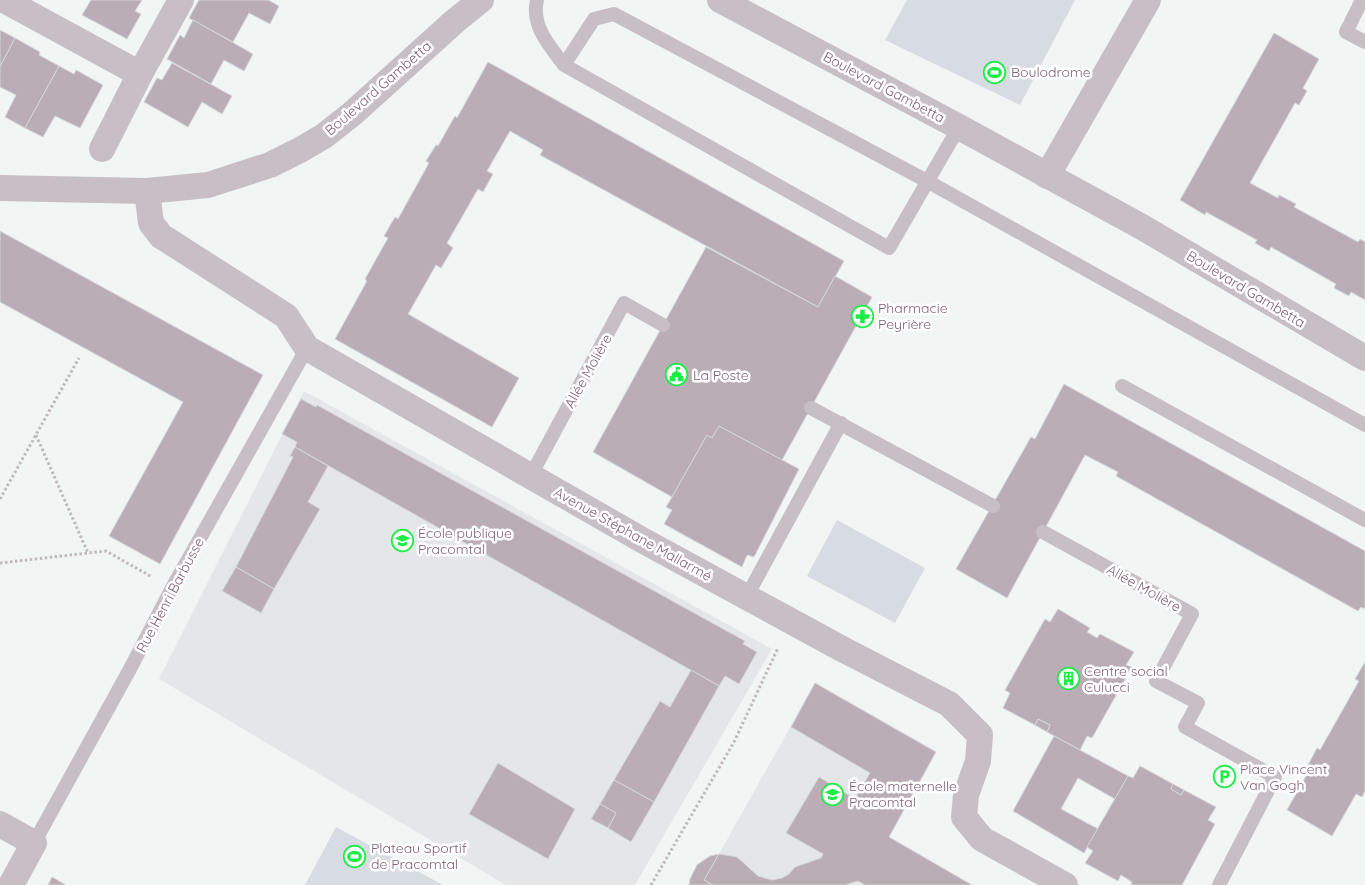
<svg xmlns="http://www.w3.org/2000/svg" width="1365" height="885" font-family="Quicksand,sans-serif">
	<rect width="100%" height="100%" fill="#f1f6f5"/>
	<!-- built -->
	<g fill="#e5e6e7">
		<polygon points="304,391 772,649 635,885 506,885 159,679"/>
		<polygon points="815,683 936,752 889,837 972,885 689,885 690,879 697,865 703,859 719,854"/>
	</g>
	<!-- green -->
	<g fill="#d7dbe2">
		<polygon points="907,0 1075,0 1020,105 885,40"/>
		<polygon points="837,520 925,568 895,623 807,576"/>
		<polygon points="336,827 443,885 305,885"/>
	</g>
	<!-- building -->
	<g fill="#baadb6" stroke="#d4d7d7">
		<polygon points="91,0 142,0 135,11 141,14 127,39 82,15"/>
		<polygon points="199,0 268,0 279,6 270,24 249,13 233,42 189,18"/>
		<polygon points="193,20 253,54 244,71 224,60 211,84 167,59 180,35 184,38"/>
		<polygon points="0,30 15,38 0,67"/>
		<polygon points="1274,33 1319,59 1303,88 1307,91 1299,105 1295,103 1250,183 1278,198 1279,195 1296,204 1294,207 1358,242 1360,239 1365,242 1365,300 1351,292 1349,296 1334,288 1336,284 1271,247 1269,251 1255,243 1257,240 1206,212 1205,215 1180,200"/>
		<polygon points="15,38 40,52 39,55 59,66 25,128 5,117 16,95 0,87 0,67"/>
		<polygon points="488,62 844,261 818,307 540,155 543,150 510,131 487,171 493,174 483,192 478,189 447,243 453,248 441,268 436,265 408,314 519,378 492,427 335,339 367,281 365,279 388,238 384,236 395,217 398,219 429,163 426,161 436,145 438,146 455,116 457,118"/>
		<polygon points="172,63 232,96 222,114 202,102 188,127 144,102 157,78 162,80"/>
		<polygon points="59,66 74,74 76,70 103,85 80,128 55,116 43,137 25,128"/>
		<polygon points="0,231 263,375 160,564 109,536 183,402 0,302"/>
		<polygon points="706,247 818,307 835,276 872,297 782,460 719,426 712,438 707,435 672,497 593,452"/>
		<polygon points="1064,384 1365,551 1365,609 1361,607 1358,611 1116,476 1118,472 1085,455 1007,598 956,569 1031,437 1035,439"/>
		<polygon points="301,399 316,407 317,405 745,641 743,644 757,652 739,684 725,676 719,686 295,447 297,442 282,434"/>
		<polygon points="719,426 799,469 754,557 747,555 742,567 664,524 672,510 666,507 672,497 707,435 712,438"/>
		<polygon points="295,447 328,466 308,502 320,509 274,589 236,567 293,457 290,456"/>
		<polygon points="236,567 274,589 261,613 222,591"/>
		<polygon points="1058,609 1090,628 1087,632 1097,638 1100,634 1134,652 1126,665 1132,667 1092,738 1087,736 1080,750 1047,732 1050,725 1038,719 1035,725 1003,708 1010,693 1005,690 1045,619 1050,622"/>
		<polygon points="1365,662 1365,791 1362,797 1356,794 1332,836 1287,810 1310,769 1307,767 1317,748 1320,750 1359,681 1355,679"/>
		<polygon points="691,670 719,686 654,802 614,780 660,701 670,707"/>
		<polygon points="815,683 936,752 889,837 972,885 865,885 858,881 845,885 713,885 704,880 719,854 737,857 758,876 772,880 782,878 789,874 795,867 821,858 823,854 786,833 819,777 855,799 870,773 791,727"/>
		<polygon points="1038,719 1050,725 1047,732 1035,725"/>
		<polygon points="1054,736 1128,776 1115,799 1078,778 1061,809 1098,829 1084,853 1013,811"/>
		<polygon points="498,763 575,809 548,859 469,814"/>
		<polygon points="1140,766 1173,784 1171,789 1181,795 1184,790 1216,807 1208,820 1215,824 1182,885 1131,885 1132,882 1121,875 1118,881 1085,863 1093,851 1087,847 1128,776 1133,778"/>
		<polygon points="614,780 654,802 631,842 608,828 616,813 600,804"/>
		<polygon points="1173,784 1184,790 1181,795 1171,789"/>
		<polygon points="600,804 616,813 608,828 591,819"/>
		<polygon points="719,854 704,880 713,885 689,885 690,879 697,865 710,856"/>
		<polygon points="52,877 66,885 48,885"/>
	</g>
	<g fill="none" stroke-linecap="round" stroke-linejoin="round">
		<!-- path -->
		<g stroke="#bfb9bd" stroke-width="3" stroke-dasharray="2.5 2.5" stroke-linecap="butt">
			<polyline points="36,435 88,553"/>
			<polyline points="0,499 79,358"/>
			<polyline points="0,563 106,551 152,577"/>
			<polyline points="651,885 734,742 778,648"/>
		</g>
		<!-- service -->
		<g stroke="#c8bfc4" stroke-width="14">
			<path d="M 537,0 C 531,26 549,45 564,65 L 889,248 L 959,127"/>
			<polyline points="1362,0 1346,32 1365,42"/>
			<polyline points="564,65 594,19 614,14 927,181 1365,425"/>
			<polyline points="1122,386 1365,520"/>
			<polyline points="811,408 993,506"/>
			<polyline points="530,477 624,303 663,325"/>
			<polyline points="1043,532 1192,614 1156,681 1198,703 1185,727 1275,777 1219,885"/>
			<polyline points="747,596 841,423"/>
			<polyline points="34,843 130,669 172,588 307,348"/>
		</g>
		<!-- minor -->
		<g stroke="#c8bfc4" stroke-width="26">
			<polyline points="4,0 140,74 181,0"/>
			<polyline points="720,0 959,127 1142,227 1365,358"/>
			<polyline points="102,149 140,74"/>
			<polyline points="1047,176 1148,0"/>
			<polyline points="0,188 147,191 208,185 270,165 300,150 324,136 353,113 455,21 481,0"/>
			<polyline points="147,191 151,223 161,236 286,316 307,348 642,540 844,650 949,704 980,735 978,761 966,795 964,817 982,839 1065,885"/>
			<polyline points="0,824 34,843 11,885"/>
		</g>
	</g>
	<!-- icons -->
	<defs>
		<symbol id="stadium-ring" viewBox="-11 -11 22 22"><circle r="9.5" fill="#fff" stroke="#19ee45" stroke-width="1.5"/><path d="M0-5a6.5 5 0 1 0 0 10a6.5 5 0 1 0 0-10ZM-3.5-1.8h7v3.6h-7Z" fill="#19ee45"/></symbol>
		<symbol id="pharmacy-ring" viewBox="-11 -11 22 22"><circle r="9.5" fill="#fff" stroke="#19ee45" stroke-width="1.5"/><path d="M-2-6h4v4h4v4h-4v4h-4v-4h-4v-4h4Z" fill="#19ee45"/></symbol>
		<symbol id="civic-ring" viewBox="-11 -11 22 22"><circle r="9.5" fill="#fff" stroke="#19ee45" stroke-width="1.5"/><path d="M-.6-6.5H3V-4.5H.6V-3L4-1V1h2V6H-6V1h2V-1L-.6-3ZM-1.2 2.5V6h2.4V2.5Z" fill="#19ee45"/></symbol>
		<symbol id="school-ring" viewBox="-11 -11 22 22"><circle r="9.5" fill="#fff" stroke="#19ee45" stroke-width="1.5"/><path d="M0-5L7-2L0 1L-7-2ZM-4 1L0 2.5L4 1V4Q0 6-4 4Z" fill="#19ee45"/></symbol>
		<symbol id="building-ring" viewBox="-11 -11 22 22"><circle r="9.5" fill="#fff" stroke="#19ee45" stroke-width="1.5"/><path d="M-4-6H4V6H1V3H-1V6H-4ZM-2.5-4.3h1.7v1.8h-1.7ZM.8-4.3h1.7v1.8H.8ZM-2.5-1h1.7V.8h-1.7ZM.8-1h1.7V.8H.8Z" fill="#19ee45"/></symbol>
		<symbol id="parking-ring" viewBox="-11 -11 22 22"><circle r="9.5" fill="#fff" stroke="#19ee45" stroke-width="1.5"/><path d="M-3.5-5.5H1a3.5 3.5 0 0 1 0 7H-1V5.5H-3.5ZM-1-3.4V-.6H.8a1.4 1.4 0 0 0 0-2.8Z" fill="#19ee45"/></symbol>
	</defs>
	<g fill-rule="evenodd">
		<use href="#stadium-ring" x="982" y="60" width="25" height="25"/>
		<use href="#pharmacy-ring" x="850" y="304" width="25" height="25"/>
		<use href="#civic-ring" x="664" y="362" width="25" height="25"/>
		<use href="#school-ring" x="390" y="528" width="25" height="25"/>
		<use href="#building-ring" x="1056" y="666" width="25" height="25"/>
		<use href="#parking-ring" x="1212" y="764" width="25" height="25"/>
		<use href="#school-ring" x="820" y="782" width="25" height="25"/>
		<use href="#stadium-ring" x="342" y="844" width="25" height="25"/>
	</g>
	<g text-anchor="middle" dominant-baseline="central" stroke-width="5" stroke-linejoin="round" paint-order="stroke">
		<!-- poi labels -->
		<g font-size="14" fill="#846276" stroke="#fff" text-anchor="start">
			<text x="1011" y="72">Boulodrome</text>
			<text x="878" y="308">Pharmacie<tspan x="878" dy="16">Peyrière</tspan></text>
			<text x="693" y="375">La Poste</text>
			<text x="418" y="533">École publique<tspan x="418" dy="16">Pracomtal</tspan></text>
			<text x="1084" y="671">Centre social<tspan x="1084" dy="16">Culucci</tspan></text>
			<text x="1240" y="769">Place Vincent<tspan x="1240" dy="16">Van Gogh</tspan></text>
			<text x="849" y="786">École maternelle<tspan x="849" dy="16">Pracomtal</tspan></text>
			<text x="371" y="848">Plateau Sportif<tspan x="371" dy="16">de Pracomtal</tspan></text>
		</g>
		<!-- street labels -->
		<g font-size="14" fill="#846276" stroke="#fff">
			<text transform="translate(884 87) rotate(28)">Boulevard Gambetta</text>
			<text transform="translate(378 88) rotate(-41)">Boulevard Gambetta</text>
			<text transform="translate(1246 289) rotate(31)">Boulevard Gambetta</text>
			<text transform="translate(588 371) rotate(-61)">Allée Molière</text>
			<text transform="translate(633 534) rotate(29)">Avenue Stéphane Mallarmé</text>
			<text transform="translate(1144 588) rotate(29)">Allée Molière</text>
			<text transform="translate(170 595) rotate(-62)">Rue Henri Barbusse</text>
		</g>
	</g>
</svg>
